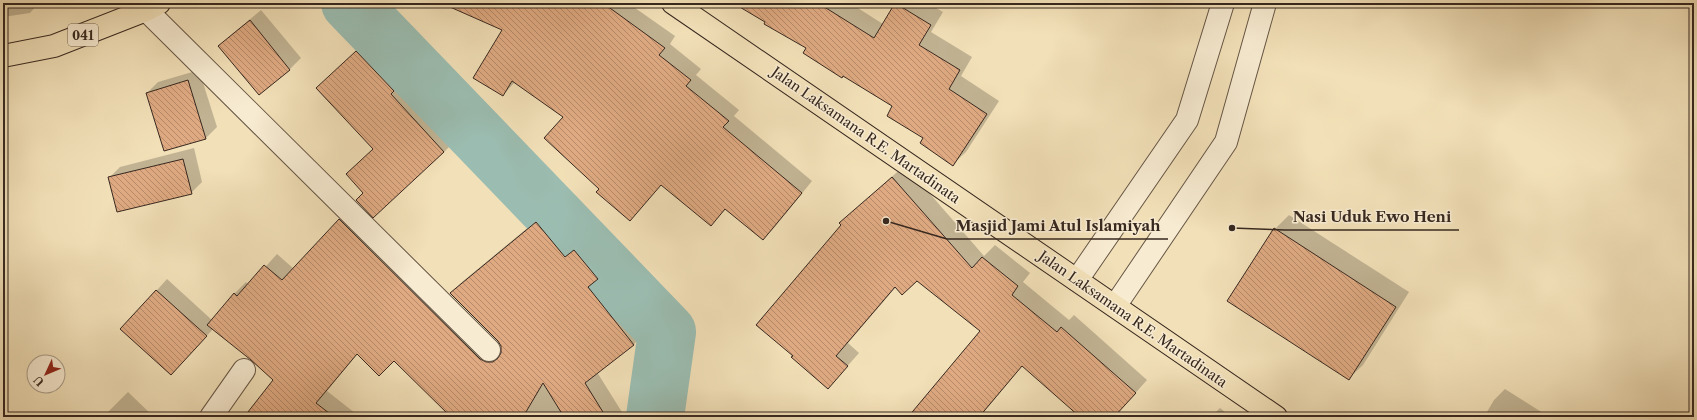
<svg xmlns="http://www.w3.org/2000/svg" width="1697" height="420" font-family="'Libre Caslon Text',serif">
	<defs>
		<pattern id="building-back-hatch" width="6" height="6" patternUnits="userSpaceOnUse"><rect width="6" height="6" fill="#dfaa82"/><path d="M-1 5l2 2M0 0l6 6M5-1l2 2" fill="none" stroke="#b68a6a"/></pattern>
	</defs>
	<rect width="100%" height="100%" fill="#f2e0b8"/>
	<filter id="stains"><feTurbulence type="fractalNoise" baseFrequency=".005" numOctaves="4"/><feColorMatrix values="0 0 0 0 .2 0 0 0 0 .09 0 0 0 0 .02 0 0 0 .5 -.17"/></filter>
	<radialGradient id="worn" r=".72"><stop offset=".6" stop-color="#630" stop-opacity="0"/><stop offset="1" stop-color="#630" stop-opacity=".3"/></radialGradient>
	<!-- shadow -->
	<g fill="#0003">
		<polygon points="3,3 39,3 30,13 3,17"/>
		<polygon points="454,3 628,3 675,36 670,44 701,69 696,75 739,110 734,116 812,181 774,228 763,239 726,209 711,224 662,184 630,220 601,189 565,117 515,82 503,95 503,29"/>
		<polygon points="735,3 850,3 883,24 896,3 928,3 943,12 931,32 972,57 961,76 999,101 966,152 953,164 924,138 894,106 808,47"/>
		<polygon points="261,10 301,58 290,69 259,94 220,46 231,35"/>
		<polygon points="367,41 404,80 402,82 455,141 444,152 364,193 374,148 329,77"/>
		<polygon points="199,70 217,127 206,138 165,150 147,93 158,82"/>
		<polygon points="194,148 202,182 191,193 109,178 120,167"/>
		<polygon points="905,165 984,256 995,245 1030,273 1023,282 1069,320 1074,315 1147,380 1114,417 1081,417 1023,365 980,417 909,417 981,331 917,280 896,287 848,343 859,353 828,388 794,355 842,225 840,223"/>
		<polygon points="351,208 497,351 502,351 502,347 499,341 451,293 462,282 548,211 578,246 586,239 609,266 600,276 645,333 633,345 597,372 625,417 453,417 394,360 358,353 327,391 360,417 249,417 275,380 214,328 182,363 122,329 167,279 212,320 234,294 246,282 249,285 277,254 294,269"/>
		<polygon points="1289,215 1409,292 1363,365 1348,379 1275,229"/>
		<polygon points="1505,389 1543,413 1540,417 1484,417 1494,400"/>
		<polygon points="128,392 154,417 103,417"/>
		<polygon points="1220,408 1231,417 1211,417"/>
	</g>
	<g fill="none" stroke-linecap="round" stroke-linejoin="round">
		<!-- river -->
		<polyline stroke="#9bbdb1" stroke-width="58" points="350,3 667,332 655,417"/>
	</g>
	<!-- building -->
	<g fill="url(#building-back-hatch)" stroke="#37281f">
		<polygon points="441,3 603,3 665,48 659,55 691,80 686,86 729,121 723,127 802,193 763,240 725,209 711,226 661,185 630,221 596,192 599,189 544,138 563,117 512,81 503,96 473,78 502,30"/>
		<polygon points="733,3 818,3 874,38 895,3 931,25 919,45 960,70 949,89 987,114 953,166 920,143 923,138 887,116 892,106 843,76 842,78 803,53 806,48 764,24 765,22"/>
		<polygon points="250,20 290,70 259,95 218,46"/>
		<polygon points="356,51 394,91 391,94 444,152 373,218 356,200 363,193 346,174 373,149 316,88"/>
		<polygon points="188,80 206,139 164,151 146,93"/>
		<polygon points="183,159 192,194 117,212 108,177"/>
		<polygon points="892,177 972,268 982,257 1018,286 1012,295 1057,332 1061,327 1136,393 1114,417 1080,417 1022,366 979,417 908,417 980,331 917,281 902,295 895,287 836,356 848,366 828,389 791,357 793,356 756,325 841,225 839,223"/>
		<polygon points="339,219 480,359 486,362 493,362 498,358 501,353 501,346 498,341 450,293 536,222 565,257 574,250 598,279 588,287 634,345 585,383 606,417 564,417 543,383 523,417 451,417 394,361 379,376 357,354 316,403 334,417 244,417 273,380 251,360 207,325 234,293 237,296 264,265 282,280"/>
		<polygon points="1274,228 1396,307 1349,380 1227,301"/>
		<polygon points="156,290 207,336 171,375 120,329"/>
	</g>
	<g fill="none" stroke-linecap="round" stroke-linejoin="round">
		<defs>
			<g id="street">
				<polyline points="146,10 489,350"/>
				<polyline points="1077,280 1187,120 1223,3"/>
				<polyline points="1115,306 1226,142 1265,3"/>
				<polyline points="211,417 244,370"/>
			</g>
			<g id="primary">
				<polyline points="673,3 1276,417"/>
				<polyline points="3,56 54,46 146,10 159,3"/>
			</g>
		</defs>
		<!-- street casing -->
		<use href="#street" stroke="#665645" stroke-width="24"/>
		<!-- primary casing -->
		<use href="#primary" stroke="#37281f" stroke-width="24"/>
		<!-- street -->
		<use href="#street" stroke="#f7ebd1" stroke-width="22"/>
		<!-- primary -->
		<use href="#primary" stroke="#f2e0b8" stroke-width="22"/>
	</g>
	<g text-anchor="middle" dominant-baseline="central" stroke-width="3" stroke-linejoin="round" paint-order="stroke">
		<!-- shield labels -->
		<rect fill="#f7ebd1" stroke="#716254" stroke-width="1" x="68" y="24" width="30" height="22" rx="3"/>
		<g font-size="13" font-weight="bold" fill="#37281f">
			<text x="83" y="35">041</text>
		</g>
		<!-- street labels -->
		<g font-size="14" fill="#37281f" stroke="#f7ebd1">
			<text transform="translate(866 135) rotate(35)">Jalan Laksamana R.E. Martadinata</text>
			<text transform="translate(1133 319) rotate(35)">Jalan Laksamana R.E. Martadinata</text>
		</g>
	</g>
	<!-- callouts -->
	<path fill="none" stroke="#37281f" stroke-width="1.5" d="M1232 228L1285 230H1459M886 221L947 239H1168"/>
	<g fill="#37281f" stroke="#f7ebd1" stroke-width="1.5">
		<circle cx="1232" cy="228" r="4"/>
		<circle cx="886" cy="221" r="4"/>
	</g>
	<g font-size="15" text-anchor="middle" font-weight="bold" fill="#37281f" stroke="#f7ebd1" stroke-width="3" stroke-linejoin="round" paint-order="stroke">
		<text x="1372" y="222">Nasi Uduk Ewo Heni</text>
		<text x="1058" y="231">Masjid Jami Atul Islamiyah</text>
	</g>
	<!-- margin -->
	<rect width="1697" height="420" fill="none" stroke="#f2e0b8" stroke-width="16"/>
	<rect x="4" y="4" width="1689" height="412" fill="none" stroke="#37281f" stroke-width="2"/>
	<rect x="8" y="8" width="1681" height="404" fill="none" stroke="#37281f"/>
	<!-- north arrow -->
	<g transform="translate(46 374) rotate(226)"><circle r="19" fill="#f7ebd1" stroke="#aa9d8a"/>
	<path d="M0-3L7 15L0 10L-7 15Z" fill="#8f2418"/>
	<text y="-6" font-size="11" font-weight="bold" text-anchor="middle" fill="#37281f">U</text>
	</g>
	<rect width="100%" height="100%" filter="url(#stains)"/>
	<rect width="100%" height="100%" fill="url(#worn)"/>
</svg>
